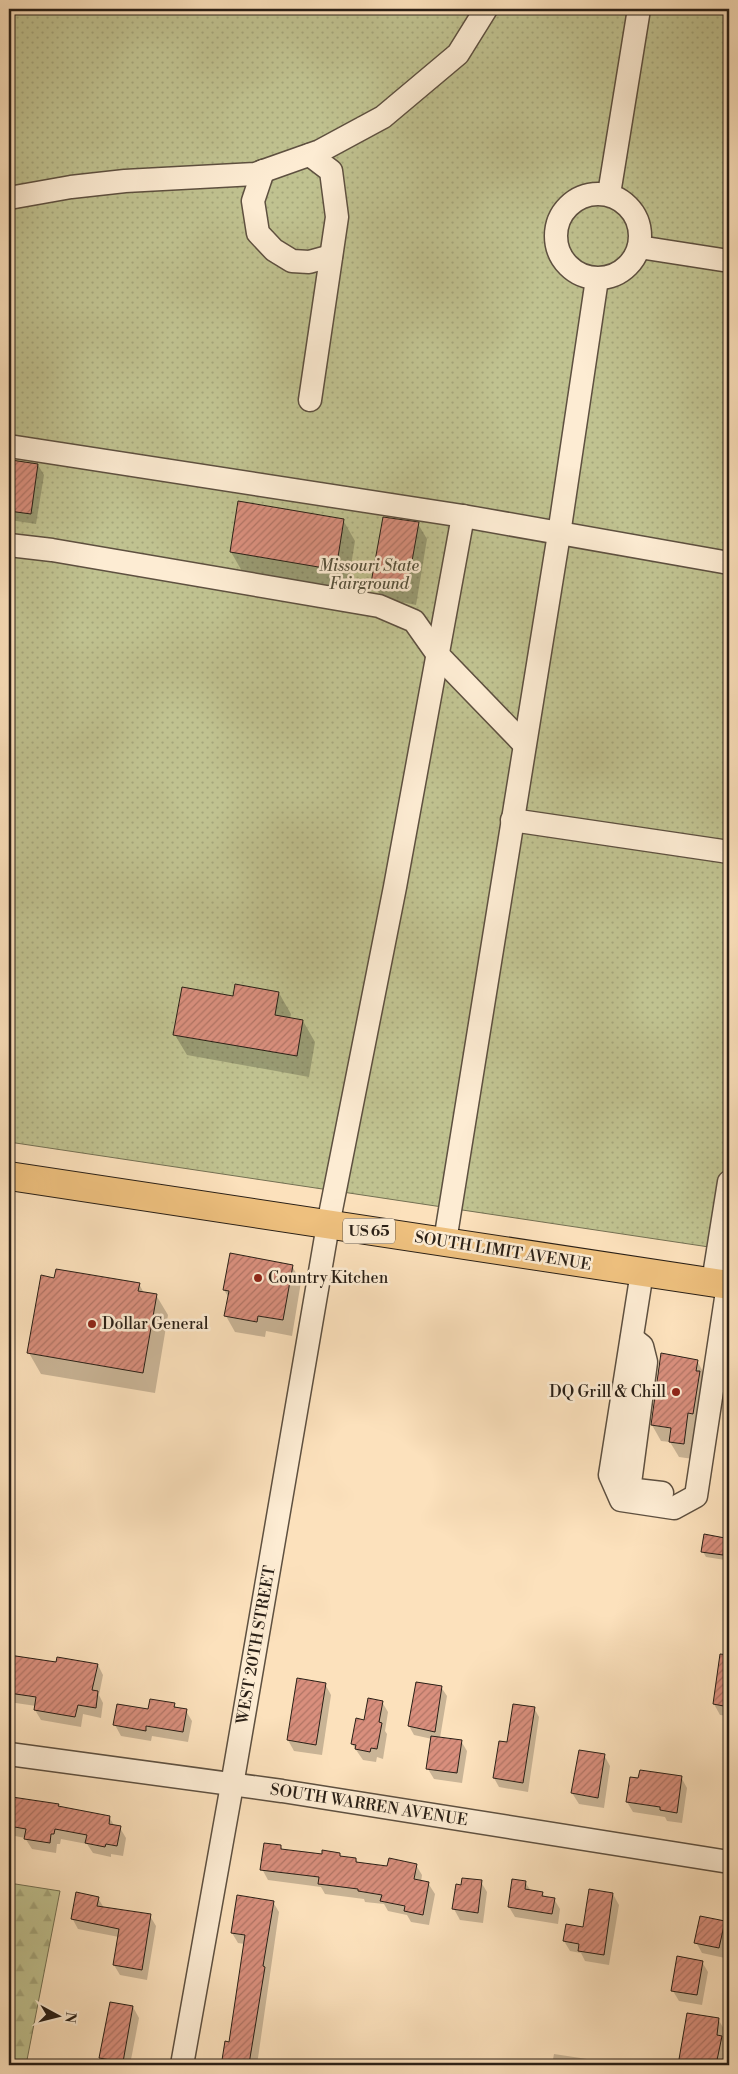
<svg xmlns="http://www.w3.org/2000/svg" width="738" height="2074" font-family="'Libre Bodoni',serif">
	<defs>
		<pattern id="forest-firs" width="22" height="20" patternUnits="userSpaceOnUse" patternTransform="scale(1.25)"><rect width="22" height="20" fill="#c0c290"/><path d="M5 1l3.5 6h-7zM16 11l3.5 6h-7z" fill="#a5a67b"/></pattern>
		<pattern id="park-dots" width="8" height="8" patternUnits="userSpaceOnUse" patternTransform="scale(1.25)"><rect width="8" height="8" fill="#c0c290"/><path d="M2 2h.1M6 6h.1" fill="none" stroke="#a5a67b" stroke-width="1.8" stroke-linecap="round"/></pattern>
		<pattern id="building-hatch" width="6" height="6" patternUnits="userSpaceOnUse" patternTransform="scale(1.25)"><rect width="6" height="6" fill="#d98f7d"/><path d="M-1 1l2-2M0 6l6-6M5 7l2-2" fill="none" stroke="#b07465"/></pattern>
	</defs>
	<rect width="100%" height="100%" fill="#fce1bc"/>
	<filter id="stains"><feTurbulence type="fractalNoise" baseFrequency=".004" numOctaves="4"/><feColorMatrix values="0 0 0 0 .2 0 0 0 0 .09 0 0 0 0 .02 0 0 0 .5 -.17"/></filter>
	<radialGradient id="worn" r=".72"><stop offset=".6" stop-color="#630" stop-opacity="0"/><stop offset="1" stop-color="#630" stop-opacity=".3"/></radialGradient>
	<!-- forest -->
	<polygon fill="url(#forest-firs)" stroke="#747053" points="9,1883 60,1891 26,2065 9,2065"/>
	<!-- park -->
	<polygon fill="url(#park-dots)" stroke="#747053" points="9,9 729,9 729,1250 9,1142"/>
	<!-- shadow -->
	<g fill="#0003">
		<polygon points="12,461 38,465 44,475 36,524 10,520 9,517 9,481"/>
		<polygon points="343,520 355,541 347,590 243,573 231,552"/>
		<polygon points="418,524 427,539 416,605 382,598 373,583"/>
		<polygon points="279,993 291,1014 290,1019 303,1021 315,1042 309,1077 187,1055 175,1035 234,998"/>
		<polygon points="292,1266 301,1282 292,1336 266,1331 265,1337 235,1332 226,1316 229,1298 224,1290"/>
		<polygon points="55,1279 139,1284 144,1293 156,1295 168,1315 155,1393 41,1374 29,1353"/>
		<polygon points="697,1361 706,1377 693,1459 679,1457 670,1442 661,1441 652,1425"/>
		<polygon points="724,1539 727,1544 725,1560 706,1557 703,1552"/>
		<polygon points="721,1656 729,1657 729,1716 720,1715 714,1704"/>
		<polygon points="9,1657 57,1664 98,1665 103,1675 99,1695 103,1703 101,1718 83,1714 81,1727 41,1720 35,1710 36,1706 9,1702"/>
		<polygon points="325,1684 331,1695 322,1755 294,1751 288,1740"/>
		<polygon points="441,1687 447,1696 440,1738 461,1741 467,1751 462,1783 434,1779 428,1769 432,1739 414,1735 409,1726"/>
		<polygon points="382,1702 388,1712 385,1731 387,1734 383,1759 377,1757 376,1762 363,1760 352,1744"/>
		<polygon points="174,1704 177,1709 186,1711 192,1721 188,1742 152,1736 151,1741 121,1736 115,1725 149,1710"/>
		<polygon points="534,1708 539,1717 528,1792 499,1787 494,1778 508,1744"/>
		<polygon points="604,1755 610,1766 604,1808 579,1804 572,1793"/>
		<polygon points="681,1777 687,1788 682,1823 667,1821 665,1817 633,1812 627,1802"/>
		<polygon points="13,1799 58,1806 59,1808 109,1817 115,1827 120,1828 126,1838 123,1856 111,1854 111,1857 93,1853 87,1844 61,1839 60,1844 57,1844 56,1853 32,1849 25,1838 15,1836 9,1826"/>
		<polygon points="280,1846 283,1851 323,1856 339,1854 341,1857 356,1859 358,1863 388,1867 416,1865 422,1875 421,1882 428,1883 435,1894 429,1925 411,1922 407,1915 388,1911 384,1904 365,1902 364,1899 325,1894 321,1887 268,1880 262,1869"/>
		<polygon points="481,1882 487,1892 483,1923 460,1920 454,1909"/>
		<polygon points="525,1882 531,1891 542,1893 545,1897 554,1899 560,1909 558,1924 515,1917 509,1907"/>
		<polygon points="613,1894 619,1905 609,1965 585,1961 581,1953 570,1951 564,1941 584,1928"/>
		<polygon points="98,1898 104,1908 150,1916 156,1926 147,1980 120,1975 114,1965 119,1937 78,1929 72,1918"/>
		<polygon points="273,1902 279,1912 257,2065 225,2065 223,2060 230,2043 245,1944 238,1943 232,1933"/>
		<polygon points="724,1923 729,1931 725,1958 702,1953 696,1942"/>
		<polygon points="702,1962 708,1972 702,2005 679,2001 673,1991"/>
		<polygon points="133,2007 139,2018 130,2065 105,2065 101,2058"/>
		<polygon points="688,2014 718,2019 724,2029 723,2040 727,2047 723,2065 680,2065"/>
		<polygon points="554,2054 587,2059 591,2065 552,2065"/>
	</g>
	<!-- building -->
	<g fill="url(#building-hatch)" stroke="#291f16">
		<polygon points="11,460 38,464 31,514 9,511 9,473"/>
		<polygon points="238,501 344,519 336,570 230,552"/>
		<polygon points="383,517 419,522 407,589 371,583"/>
		<polygon points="235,984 279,992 275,1015 303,1020 297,1056 173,1035 182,987 233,996"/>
		<polygon points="230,1253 293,1265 283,1320 258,1316 257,1322 224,1316 229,1291 223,1290"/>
		<polygon points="56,1269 140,1283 138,1291 157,1294 143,1373 27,1353 41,1275 54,1278"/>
		<polygon points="661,1353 698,1360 696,1371 700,1371 693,1414 688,1413 684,1444 669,1442 671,1428 651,1425"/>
		<polygon points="704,1534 725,1538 723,1555 701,1552"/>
		<polygon points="720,1654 729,1655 729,1707 713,1704"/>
		<polygon points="9,1655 56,1662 57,1657 98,1664 92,1690 98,1691 96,1708 78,1705 75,1717 34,1710 36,1697 9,1693"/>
		<polygon points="297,1678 326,1683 316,1745 287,1740"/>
		<polygon points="416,1682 442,1686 435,1732 408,1726"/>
		<polygon points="368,1698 383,1701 379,1722 382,1723 377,1749 371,1748 370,1752 355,1749 356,1745 351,1744 356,1718 364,1720"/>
		<polygon points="150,1699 175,1703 174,1707 187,1709 183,1732 146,1726 146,1731 113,1725 117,1704 148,1709"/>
		<polygon points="513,1704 535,1707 523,1783 493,1778 499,1741 507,1742"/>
		<polygon points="431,1736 462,1740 457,1773 426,1769"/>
		<polygon points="579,1750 605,1754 598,1798 571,1793"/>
		<polygon points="640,1770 682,1776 677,1813 660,1810 660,1807 626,1802 630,1777 638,1778"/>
		<polygon points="12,1797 59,1804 58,1806 110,1816 109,1824 121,1826 117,1846 106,1844 105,1847 85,1843 87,1835 55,1829 54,1834 51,1834 50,1843 24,1839 26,1829 9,1826"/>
		<polygon points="264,1843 281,1845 281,1849 322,1854 322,1850 340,1853 340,1856 356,1858 356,1862 387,1866 389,1858 417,1864 414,1879 429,1882 423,1915 404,1911 405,1906 380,1901 382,1895 358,1891 358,1889 318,1884 319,1877 260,1870"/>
		<polygon points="462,1878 482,1880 478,1913 452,1909 456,1884 461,1885"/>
		<polygon points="512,1879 526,1881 525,1889 543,1892 542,1896 555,1898 552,1914 508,1907"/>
		<polygon points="589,1889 613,1893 604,1955 578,1951 579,1944 563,1941 566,1924 583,1927"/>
		<polygon points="76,1892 99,1897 97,1906 151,1914 142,1970 113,1965 119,1929 71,1919"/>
		<polygon points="237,1895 274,1901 263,1966 265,1967 249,2064 222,2060 225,2041 229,2042 245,1935 231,1933"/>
		<polygon points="700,1916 725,1921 719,1948 694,1943"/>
		<polygon points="677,1956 703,1961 697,1995 671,1991"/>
		<polygon points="110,2002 133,2006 123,2062 99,2058"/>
		<polygon points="687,2013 719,2018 717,2035 722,2036 716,2065 678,2065"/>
	</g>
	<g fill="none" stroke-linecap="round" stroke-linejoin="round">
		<defs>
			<g id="minor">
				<polyline points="263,171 253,201 258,233 274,250 292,261 309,262 331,256"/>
				<circle cx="598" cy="236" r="42"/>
				<polyline points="609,194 639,9"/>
				<polyline points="9,198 71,187 125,181 255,174 320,151 383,117 458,54 486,9"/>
				<polyline points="639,247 729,261"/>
				<polyline points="310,400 337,217 331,171 310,155"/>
				<polyline points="9,446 463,516 729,563"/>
				<polyline points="9,545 52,550 379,606 414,621 438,655 524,744"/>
				<polyline points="512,820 729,852"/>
				<polyline points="445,1241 559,534 597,279"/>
				<polyline points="642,1272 610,1475 621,1500 674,1508 696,1496 728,1285"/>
				<polyline points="713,1282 729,1182"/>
				<polyline points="632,1338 642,1346 646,1362 630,1483 636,1490 662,1493"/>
				<polyline points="9,1754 282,1791 729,1862"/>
				<polyline points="182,2065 232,1785 328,1225 395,887 463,516"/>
			</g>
			<polyline id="highway" points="9,1176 729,1285"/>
		</defs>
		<!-- minor casing -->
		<use href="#minor" stroke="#5e5040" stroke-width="25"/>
		<!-- highway casing -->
		<use href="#highway" stroke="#291f16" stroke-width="30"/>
		<!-- minor -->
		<use href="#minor" stroke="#fdecd3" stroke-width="22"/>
		<!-- highway -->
		<use href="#highway" stroke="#eec07e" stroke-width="28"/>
	</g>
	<!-- markers -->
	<g fill="#8f2418" stroke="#fdecd3" stroke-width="2">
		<circle cx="258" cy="1278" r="5"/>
		<circle cx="92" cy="1324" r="5"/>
		<circle cx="676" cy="1392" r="5"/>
	</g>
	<g text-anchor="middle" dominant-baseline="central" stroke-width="5" stroke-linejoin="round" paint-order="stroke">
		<!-- shield labels -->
		<rect fill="#fdecd3" stroke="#695c4f" stroke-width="1" x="343" y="1218.5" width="52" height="25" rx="4"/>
		<g font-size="15" font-weight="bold" fill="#291f16">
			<text x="369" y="1231">US 65</text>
		</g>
		<!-- park labels -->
		<g font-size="16" font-style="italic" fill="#56503b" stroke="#fdecd3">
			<text x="369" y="566">Missouri State<tspan x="369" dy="18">Fairground</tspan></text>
		</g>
		<!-- street labels -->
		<g font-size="16" fill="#291f16" stroke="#fdecd3">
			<text transform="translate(503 1251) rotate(9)">SOUTH LIMIT AVENUE</text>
			<text transform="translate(256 1645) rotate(-80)">WEST 20TH STREET</text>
			<text transform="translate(369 1805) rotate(9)">SOUTH WARREN AVENUE</text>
		</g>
		<!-- poi labels -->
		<g font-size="16" fill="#291f16" stroke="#fdecd3" text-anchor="start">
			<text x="268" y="1278">Country Kitchen</text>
			<text x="102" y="1324">Dollar General</text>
			<text x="666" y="1392" text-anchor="end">DQ Grill &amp; Chill</text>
		</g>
	</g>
	<!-- margin -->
	<rect width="738" height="2074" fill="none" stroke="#fce1bc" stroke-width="30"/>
	<rect x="10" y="10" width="718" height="2054" fill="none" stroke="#291f16" stroke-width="2.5"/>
	<rect x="15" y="15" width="708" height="2044" fill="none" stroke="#291f16"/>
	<!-- north arrow -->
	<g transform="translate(58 2016) rotate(97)" stroke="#fdecd3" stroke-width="4" paint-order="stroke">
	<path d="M0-4L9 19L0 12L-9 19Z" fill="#291f16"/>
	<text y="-8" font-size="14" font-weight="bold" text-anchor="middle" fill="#291f16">N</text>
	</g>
	<rect width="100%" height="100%" filter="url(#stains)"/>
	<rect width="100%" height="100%" fill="url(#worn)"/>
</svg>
